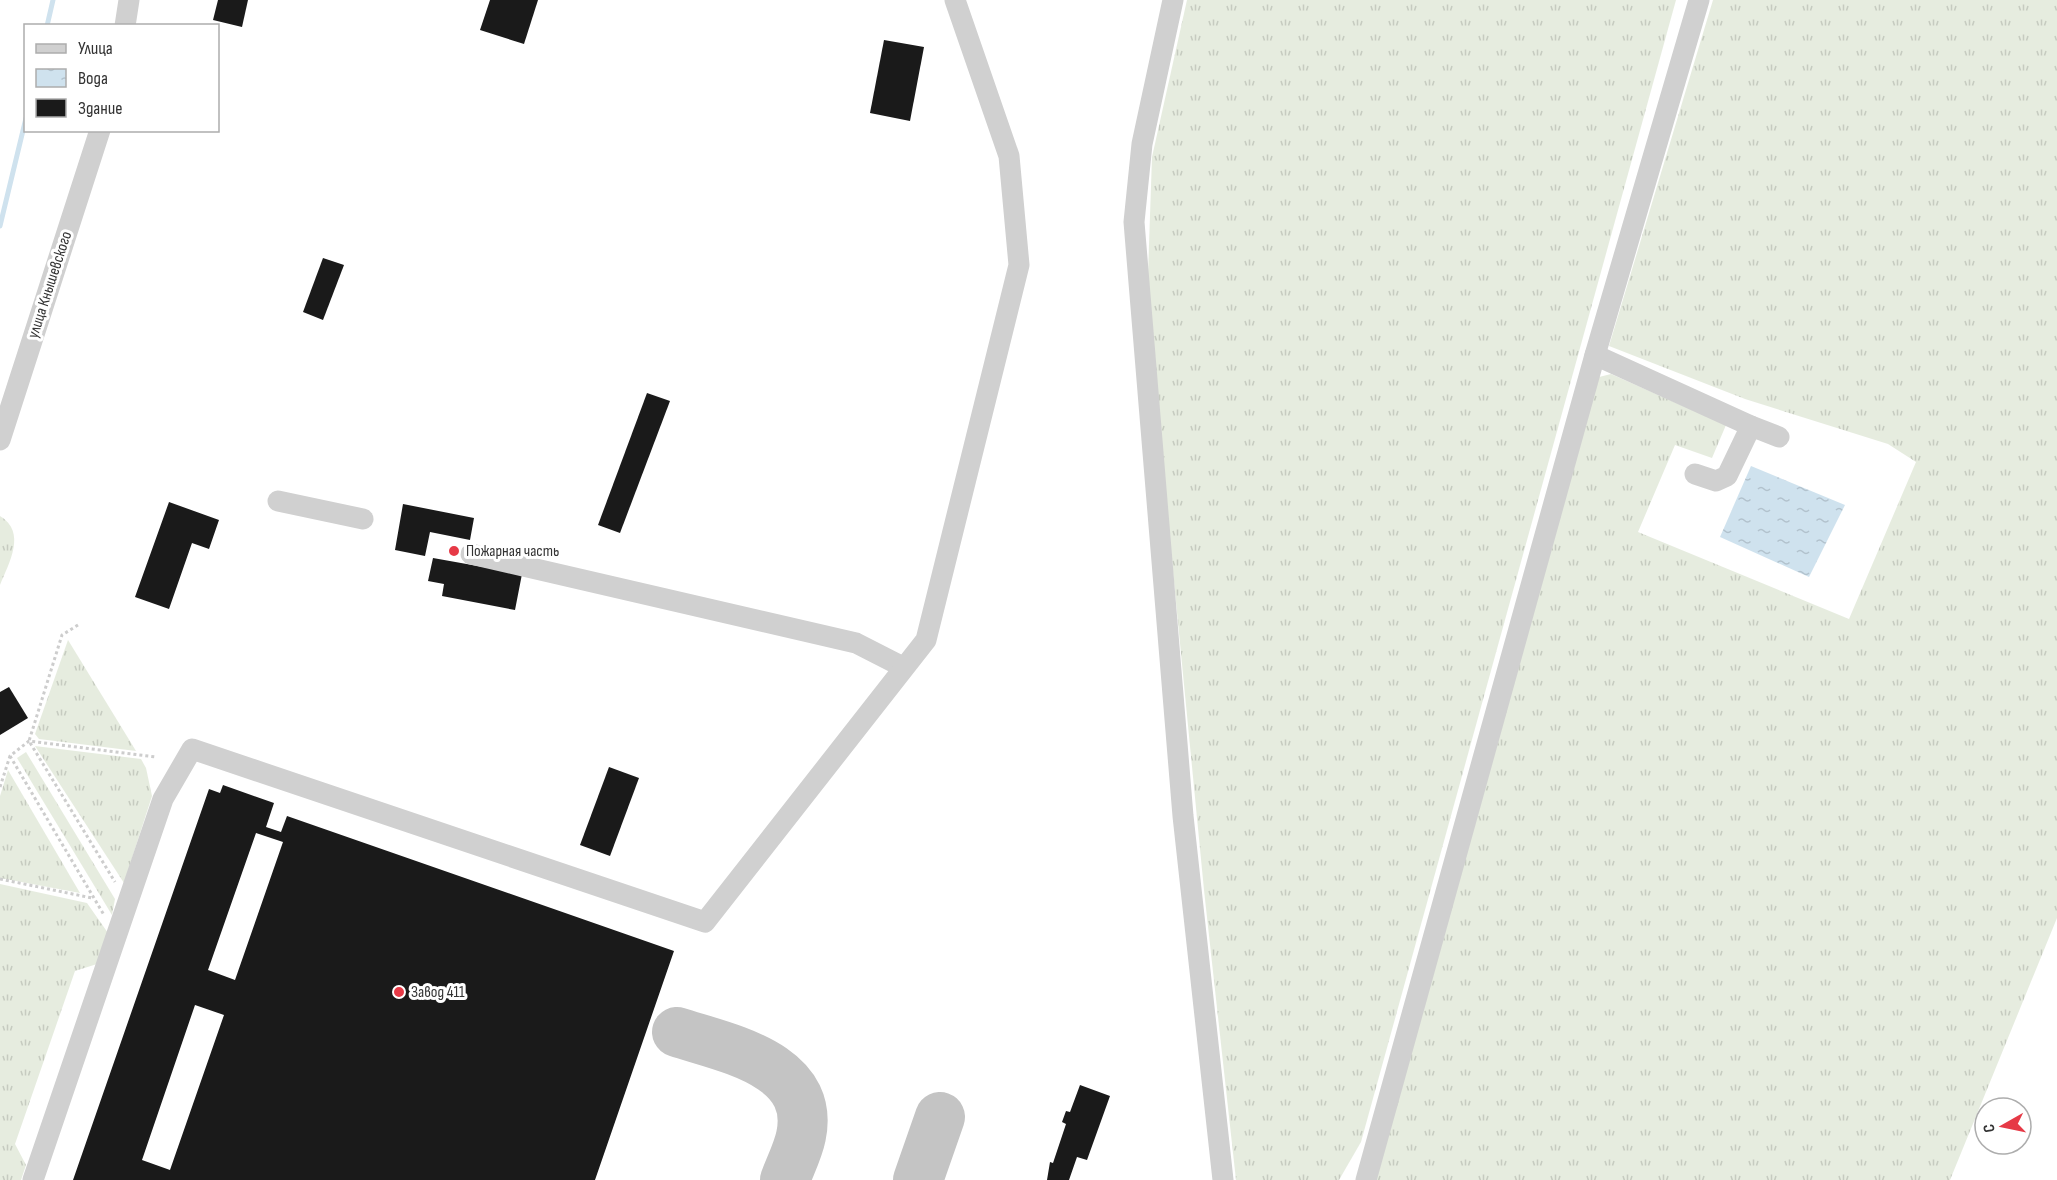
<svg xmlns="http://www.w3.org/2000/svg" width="2057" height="1180" font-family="'Sofia Sans Condensed',sans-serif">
	<defs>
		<pattern id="grass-tufts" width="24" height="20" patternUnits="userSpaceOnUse" patternTransform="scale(1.5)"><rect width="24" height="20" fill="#e6ecdf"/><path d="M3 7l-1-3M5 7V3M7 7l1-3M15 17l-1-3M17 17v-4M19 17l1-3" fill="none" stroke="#c6cbc0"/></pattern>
		<pattern id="water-ripples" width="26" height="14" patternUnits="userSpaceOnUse" patternTransform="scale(1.5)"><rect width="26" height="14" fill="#cfe2ee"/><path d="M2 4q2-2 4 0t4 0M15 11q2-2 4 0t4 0" fill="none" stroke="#b2c2cd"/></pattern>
	</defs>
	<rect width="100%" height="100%" fill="#fff"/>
	<!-- grass -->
	<g fill="url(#grass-tufts)">
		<polygon points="1187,0 1676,0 1361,1142 1339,1180 1236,1180 1204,890 1147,304 1152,157"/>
		<polygon points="1713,0 2057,0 2057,918 1950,1180 1375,1180 1599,377 1611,374 1726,425 1712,458 1675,445 1638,532 1849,619 1916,462 1888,444 1745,399 1609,346"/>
		<path d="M 0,516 C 27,532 9,563 0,585 Z"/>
		<polygon points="68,640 136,751 39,739 35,734"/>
		<polygon points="35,746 141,759 146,768 152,796 124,883"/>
		<polygon points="26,752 115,899 112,915 17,758"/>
		<polygon points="8,770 80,893 0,878 0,796"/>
		<polygon points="0,884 87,903 108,933 97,964 75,971 15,1144 26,1165 21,1180 0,1180"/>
	</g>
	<!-- water -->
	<polygon fill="url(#water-ripples)" points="1751,466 1845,505 1809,577 1720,537"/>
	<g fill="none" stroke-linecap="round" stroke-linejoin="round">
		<!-- stream -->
		<g stroke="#cfe2ee" stroke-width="5">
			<polyline points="47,26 53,0"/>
			<polyline points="0,226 26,118"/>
		</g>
		<!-- taxiway -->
		<g stroke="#c4c4c4" stroke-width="50">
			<path d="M 677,1032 C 726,1048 816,1064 801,1136 C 798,1151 790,1166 785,1180"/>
			<polyline points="918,1180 940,1117"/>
		</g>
	</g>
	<!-- building -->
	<g fill="#1a1a1a" fill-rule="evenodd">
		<polygon points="218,0 248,0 242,27 213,20"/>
		<polygon points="490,0 538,0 524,44 480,30"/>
		<polygon points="884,40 924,47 910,121 870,113"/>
		<polygon points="323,258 344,265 323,320 303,312"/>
		<polygon points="647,393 670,401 620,533 598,525"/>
		<polygon points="169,502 219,520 209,549 192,543 169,609 135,597"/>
		<polygon points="403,504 474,518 470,540 430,532 425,556 395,550"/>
		<polygon points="433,558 522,574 515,610 442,596 444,584 428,581"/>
		<polygon points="9,687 28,718 0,735 0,692"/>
		<polygon points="609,767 639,778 610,856 580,845"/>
		<path d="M 223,785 L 274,803 L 266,827 L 281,832 L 287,816 L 674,951 L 595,1180 L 73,1180 L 209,789 L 220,793 ZM 256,833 L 283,842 L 235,980 L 208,970 ZM 195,1005 L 224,1015 L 170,1170 L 142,1160 Z"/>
		<polygon points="1080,1085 1110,1096 1087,1160 1077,1157 1069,1180 1047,1180 1050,1162 1053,1163 1066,1124 1062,1122 1066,1111 1070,1112"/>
	</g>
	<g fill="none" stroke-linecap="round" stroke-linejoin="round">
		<!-- path -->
		<g stroke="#cdcdcd" stroke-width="3" stroke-dasharray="3 3" stroke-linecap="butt">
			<polyline points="78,625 62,635 29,741 115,882"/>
			<polyline points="10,756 104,915"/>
			<polyline points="0,787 10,756 29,741 156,757"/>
			<polyline points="0,879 92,898"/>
		</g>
		<!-- minor -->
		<g stroke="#d0d0d0" stroke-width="21">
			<polyline points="1173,0 1142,144 1134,222 1183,816 1223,1180"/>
			<polyline points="125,26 129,0"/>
			<polyline points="1595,355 1751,426"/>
			<polyline points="0,440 100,130"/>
			<polyline points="1695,474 1716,481 1727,476 1751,426 1779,437"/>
			<polyline points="278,501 363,519"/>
			<polyline points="471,554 856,643 903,667"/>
			<polyline points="33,1180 163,799 192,749 705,922 926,640 1019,265 1009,156 955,0"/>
			<polyline points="1366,1180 1595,355 1699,0"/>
		</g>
	</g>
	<!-- markers -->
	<g fill="#e63946" stroke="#fff" stroke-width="2">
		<circle cx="454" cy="551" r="6"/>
		<circle cx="399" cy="992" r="6"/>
	</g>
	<g text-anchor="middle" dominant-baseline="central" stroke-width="6" stroke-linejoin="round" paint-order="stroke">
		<!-- street labels -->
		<g font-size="16" fill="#333" stroke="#fff">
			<text transform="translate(50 285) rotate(-72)">улица Кнышевского</text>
		</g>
		<!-- poi labels -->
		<g font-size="16" fill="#333" stroke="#fff" text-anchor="start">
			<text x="466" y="551">Пожарная часть</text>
			<text x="411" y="992">Завод 411</text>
		</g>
	</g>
	<!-- legend -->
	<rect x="24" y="24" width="195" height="108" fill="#ffffff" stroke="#adadad" stroke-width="1.5"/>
	<rect x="36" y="44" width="30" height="9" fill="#d0d0d0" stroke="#adadad" stroke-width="1.5"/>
	<text x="78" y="54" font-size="18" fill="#333333">Улица</text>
	<rect x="36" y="69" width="30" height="18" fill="url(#water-ripples)" stroke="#adadad" stroke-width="1.5"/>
	<text x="78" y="84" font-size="18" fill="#333333">Вода</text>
	<rect x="36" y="99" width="30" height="18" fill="#1a1a1a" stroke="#adadad" stroke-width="1.5"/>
	<text x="78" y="114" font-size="18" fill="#333333">Здание</text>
	<!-- north arrow -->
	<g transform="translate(2003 1126) rotate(261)"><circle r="28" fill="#ffffff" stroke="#adadad" stroke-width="1.5"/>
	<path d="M0-4.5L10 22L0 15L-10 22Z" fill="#e63946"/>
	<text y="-9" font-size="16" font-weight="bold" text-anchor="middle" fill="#333333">С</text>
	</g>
</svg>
